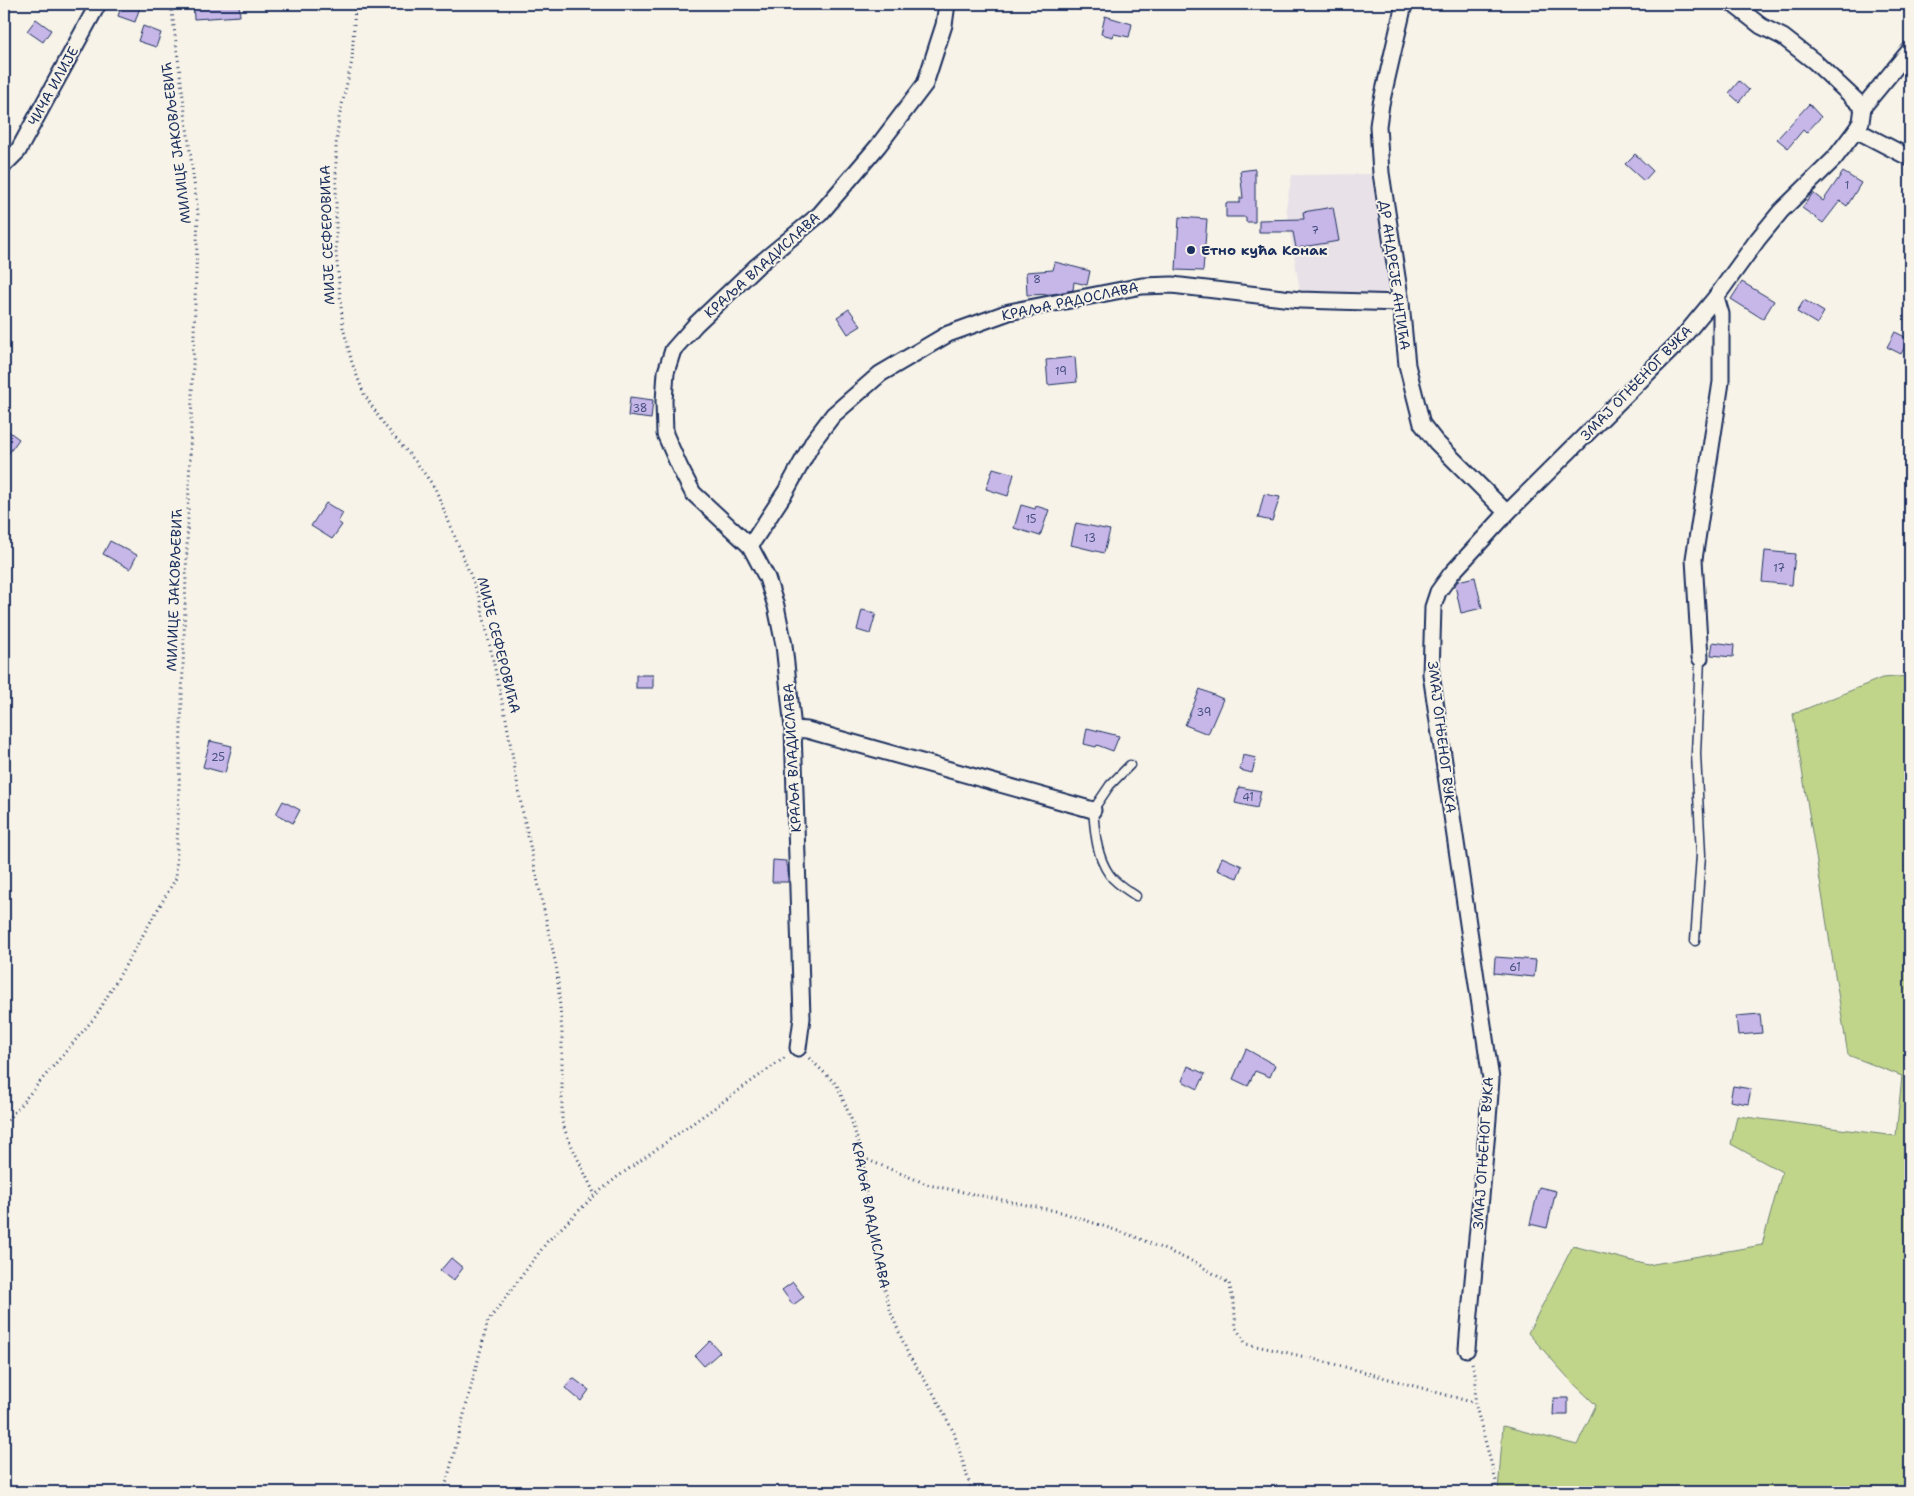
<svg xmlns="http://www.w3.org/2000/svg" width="1914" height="1496" font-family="'Shantell Sans',sans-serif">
	<rect width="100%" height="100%" fill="#f7f3e8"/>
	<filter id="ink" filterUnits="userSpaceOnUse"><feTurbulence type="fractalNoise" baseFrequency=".02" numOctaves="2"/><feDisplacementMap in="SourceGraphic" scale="10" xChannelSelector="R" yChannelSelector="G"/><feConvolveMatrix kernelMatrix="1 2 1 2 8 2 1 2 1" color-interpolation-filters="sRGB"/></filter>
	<g filter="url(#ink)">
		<!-- built -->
		<polygon fill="#e9e1e8" points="1371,174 1389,287 1382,297 1300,292 1286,207 1292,175"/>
		<!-- green -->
		<polygon fill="#c1d58a" stroke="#6e8274" points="1910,676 1910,1492 1498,1492 1503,1426 1577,1445 1596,1405 1571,1381 1528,1333 1573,1246 1648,1265 1762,1245 1782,1172 1731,1144 1737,1116 1896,1136 1902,1076 1848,1055 1793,714 1882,678"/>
		<!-- building -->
		<g fill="#c7b7e8" stroke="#1b2f5e">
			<polygon points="122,4 129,4 140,7 135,22 118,16"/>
			<polygon points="193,4 239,4 240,16 194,19"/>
			<polygon points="1105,16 1132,24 1129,37 1114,34 1113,37 1101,34"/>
			<polygon points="36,19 51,30 43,42 27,31"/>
			<polygon points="143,26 161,33 156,47 138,41"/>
			<polygon points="1739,81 1749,90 1739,102 1729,93"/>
			<polygon points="1809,104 1821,117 1806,133 1803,130 1788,148 1777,139"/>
			<polygon points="1635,154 1653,171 1644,181 1625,164"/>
			<polygon points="1255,169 1255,222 1246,222 1246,217 1226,217 1226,203 1240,203 1240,198 1243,198 1240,171"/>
			<polygon points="1843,172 1861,183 1847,206 1840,201 1823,223 1802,208 1813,193 1823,201"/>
			<polygon points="1333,207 1339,241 1296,248 1293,232 1259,232 1259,220 1304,219 1303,212"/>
			<polygon points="1179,217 1207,219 1203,271 1176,270"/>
			<polygon points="1055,262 1090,271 1087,285 1074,282 1073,290 1053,294 1027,295 1026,272 1053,270"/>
			<polygon points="1742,282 1774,301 1763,319 1731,299"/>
			<polygon points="1804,300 1824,312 1817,324 1797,312"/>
			<polygon points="849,309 861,326 848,334 837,317"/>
			<polygon points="1895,332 1909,339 1901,354 1887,347"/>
			<polygon points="1075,357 1077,382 1048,385 1046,360"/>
			<polygon points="630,397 653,400 651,419 628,416"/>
			<polygon points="4,428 19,439 4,460"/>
			<polygon points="993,468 1014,474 1008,496 986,489"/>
			<polygon points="1264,494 1280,497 1272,521 1258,518"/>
			<polygon points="326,503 343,513 338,522 342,525 332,539 311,526"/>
			<polygon points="1021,505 1035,509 1036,506 1049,510 1040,536 1014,528"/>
			<polygon points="1076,523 1110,530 1104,553 1071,545"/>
			<polygon points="110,541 137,555 130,569 103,554"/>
			<polygon points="1765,551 1795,554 1792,585 1762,582"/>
			<polygon points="1475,577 1482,608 1461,613 1455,585 1458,581"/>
			<polygon points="862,610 876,613 870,634 857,630"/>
			<polygon points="1713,642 1734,645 1733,657 1711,655"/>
			<rect x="636" y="675" width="17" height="13"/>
			<polygon points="1200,689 1223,699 1208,734 1185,725"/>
			<polygon points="1087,728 1119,736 1113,751 1097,745 1096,747 1084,744"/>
			<polygon points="210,741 232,746 225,773 203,767"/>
			<polygon points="1243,755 1256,758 1252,773 1240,770"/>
			<polygon points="1239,787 1261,791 1257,808 1235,803"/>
			<polygon points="283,801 300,810 293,823 276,814"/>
			<polygon points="1222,857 1242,866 1237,878 1217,870"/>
			<polygon points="773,860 786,861 786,866 788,866 788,882 772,882"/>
			<polygon points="1495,957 1536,960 1534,977 1494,973"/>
			<polygon points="1760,1014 1762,1033 1738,1035 1736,1016"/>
			<polygon points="1246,1049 1275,1065 1270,1077 1255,1071 1248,1086 1233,1079"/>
			<polygon points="1188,1066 1205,1074 1198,1089 1182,1081"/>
			<polygon points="1733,1086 1751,1089 1748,1104 1730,1101"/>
			<polygon points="1539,1187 1556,1191 1547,1228 1530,1224"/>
			<polygon points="451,1258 463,1268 453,1281 440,1271"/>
			<polygon points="793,1282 804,1297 793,1305 782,1290"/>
			<polygon points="710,1341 720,1352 704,1366 695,1356"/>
			<polygon points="573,1378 589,1390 581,1401 565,1388"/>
			<polygon points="1554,1398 1568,1398 1568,1415 1553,1415"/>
		</g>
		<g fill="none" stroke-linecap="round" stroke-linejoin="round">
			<defs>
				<g id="lane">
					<path d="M 1130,765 L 1110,785 L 1093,810 C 1095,831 1096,855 1109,874 C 1115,883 1127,890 1136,896"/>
					<polyline points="1695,941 1701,855 1696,754 1700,658"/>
				</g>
				<g id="street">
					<polyline points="1404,4 1381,104 1378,126 1381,173 1401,303 1407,365 1422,424 1436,442 1507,513"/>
					<polyline points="1733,4 1761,26 1783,37 1815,62 1863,107"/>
					<polyline points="1863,107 1910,50"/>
					<polyline points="1856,130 1910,158"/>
					<polyline points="4,165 18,151 98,4"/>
					<polyline points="750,546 786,491 814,440 833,415 880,374 948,334 1009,312 1142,286 1172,285 1300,300 1401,303"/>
					<polyline points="1700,658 1694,559 1721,382 1721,314 1716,297"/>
					<polyline points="793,729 807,730 1093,810"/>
					<polyline points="798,1048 802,1018 793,729 784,645 776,606 767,578 750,546 693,493 680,468 665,434 664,401 666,372 673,350 696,324 757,266 820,214 878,146 925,84 944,25 947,4"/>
					<path d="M 1467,1349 C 1474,1259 1485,1169 1491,1079 L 1431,674 L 1433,607 L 1438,592 L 1451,574 L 1507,513 L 1678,343 L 1716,297 L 1758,239 L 1781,211 L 1834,159 L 1856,130 L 1861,122 L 1863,107"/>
				</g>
			</defs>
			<!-- lane casing -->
			<use href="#lane" stroke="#1b2f5e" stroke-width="11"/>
			<!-- street casing -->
			<use href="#street" stroke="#1b2f5e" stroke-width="19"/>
			<!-- path -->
			<g stroke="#1b2f5e" stroke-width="3" stroke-dasharray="1 4" stroke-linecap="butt">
				<polyline points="355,4 352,61 339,118 336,145 336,252 343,327 352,363 364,394 385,426 416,462 435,488 479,596 506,719 521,804 557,970 562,1032 562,1122 567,1136 595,1195"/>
				<polyline points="809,1058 837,1085 851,1119 863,1158 867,1208 880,1271 891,1313 909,1356 935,1396 954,1433 972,1492"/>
				<polyline points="4,1124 96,1016 176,878 198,213 171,4"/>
				<path d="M 863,1158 L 929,1185 L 1061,1212 L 1133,1236 L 1196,1263 L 1229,1283 L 1234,1304 L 1236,1328 L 1246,1344 C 1323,1359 1399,1382 1475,1403"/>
				<polyline points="1472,1363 1476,1377 1475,1403 1496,1481 1496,1492"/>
				<polyline points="444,1492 488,1321 547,1242 595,1195 616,1178 787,1056"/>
			</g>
			<!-- lane -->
			<use href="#lane" stroke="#f7f3e8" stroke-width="8"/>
			<!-- street -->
			<use href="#street" stroke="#f7f3e8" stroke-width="15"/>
		</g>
	</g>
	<!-- markers -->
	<circle fill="#1b2f5e" stroke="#f7f3e8" stroke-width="2" cx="1191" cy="250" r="5"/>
	<g text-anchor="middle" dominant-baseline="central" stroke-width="4" stroke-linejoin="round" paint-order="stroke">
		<!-- number labels -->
		<g font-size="11" fill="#465180">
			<text x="1847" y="185">1</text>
			<text x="1315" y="230">7</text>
			<text x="1037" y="279">8</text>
			<text x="1061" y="371">19</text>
			<text x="640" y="408">38</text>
			<text x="1031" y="519">15</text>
			<text x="1090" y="538">13</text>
			<text x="1779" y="568">17</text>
			<text x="1204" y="712">39</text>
			<text x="218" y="757">25</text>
			<text x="1248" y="797">41</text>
			<text x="1515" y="967">61</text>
		</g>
		<!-- street labels -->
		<g font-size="14" fill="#1b2f5e" stroke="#f7f3e8">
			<text transform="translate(53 86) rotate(-61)">ЧИЧА ИЛИЈЕ</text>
			<text transform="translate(176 143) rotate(-97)">МИЛИЦЕ ЈАКОВЉЕВИЋ</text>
			<text transform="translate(327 235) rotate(-92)">МИЈЕ СЕФЕРОВИЋА</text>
			<text transform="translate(762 265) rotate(-42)">КРАЉА ВЛАДИСЛАВА</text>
			<text transform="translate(1395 275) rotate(82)">ДР АНДРЕЈЕ АНТИЋА</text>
			<text transform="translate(1070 301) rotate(-12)">КРАЉА РАДОСЛАВА</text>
			<text transform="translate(1636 383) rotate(-46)">ЗМАЈ ОГЊЕНОГ ВУКА</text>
			<text transform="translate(174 590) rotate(-88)">МИЛИЦЕ ЈАКОВЉЕВИЋ</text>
			<text transform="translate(499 645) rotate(76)">МИЈЕ СЕФЕРОВИЋА</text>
			<text transform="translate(1442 737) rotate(83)">ЗМАЈ ОГЊЕНОГ ВУКА</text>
			<text transform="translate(792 758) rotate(-93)">КРАЉА ВЛАДИСЛАВА</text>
			<text transform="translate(1483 1153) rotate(-86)">ЗМАЈ ОГЊЕНОГ ВУКА</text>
			<text transform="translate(871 1215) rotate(79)">КРАЉА ВЛАДИСЛАВА</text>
		</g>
		<!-- poi labels -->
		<g font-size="14" font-weight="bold" fill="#1b2f5e" stroke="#f7f3e8" text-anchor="start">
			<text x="1201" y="250">Етно кућа Конак</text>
		</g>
	</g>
	<!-- margin -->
	<rect width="1914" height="1496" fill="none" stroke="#f7f3e8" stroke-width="20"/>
	<rect x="10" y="10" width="1894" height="1476" fill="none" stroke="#1b2f5e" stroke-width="2" filter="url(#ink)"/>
</svg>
